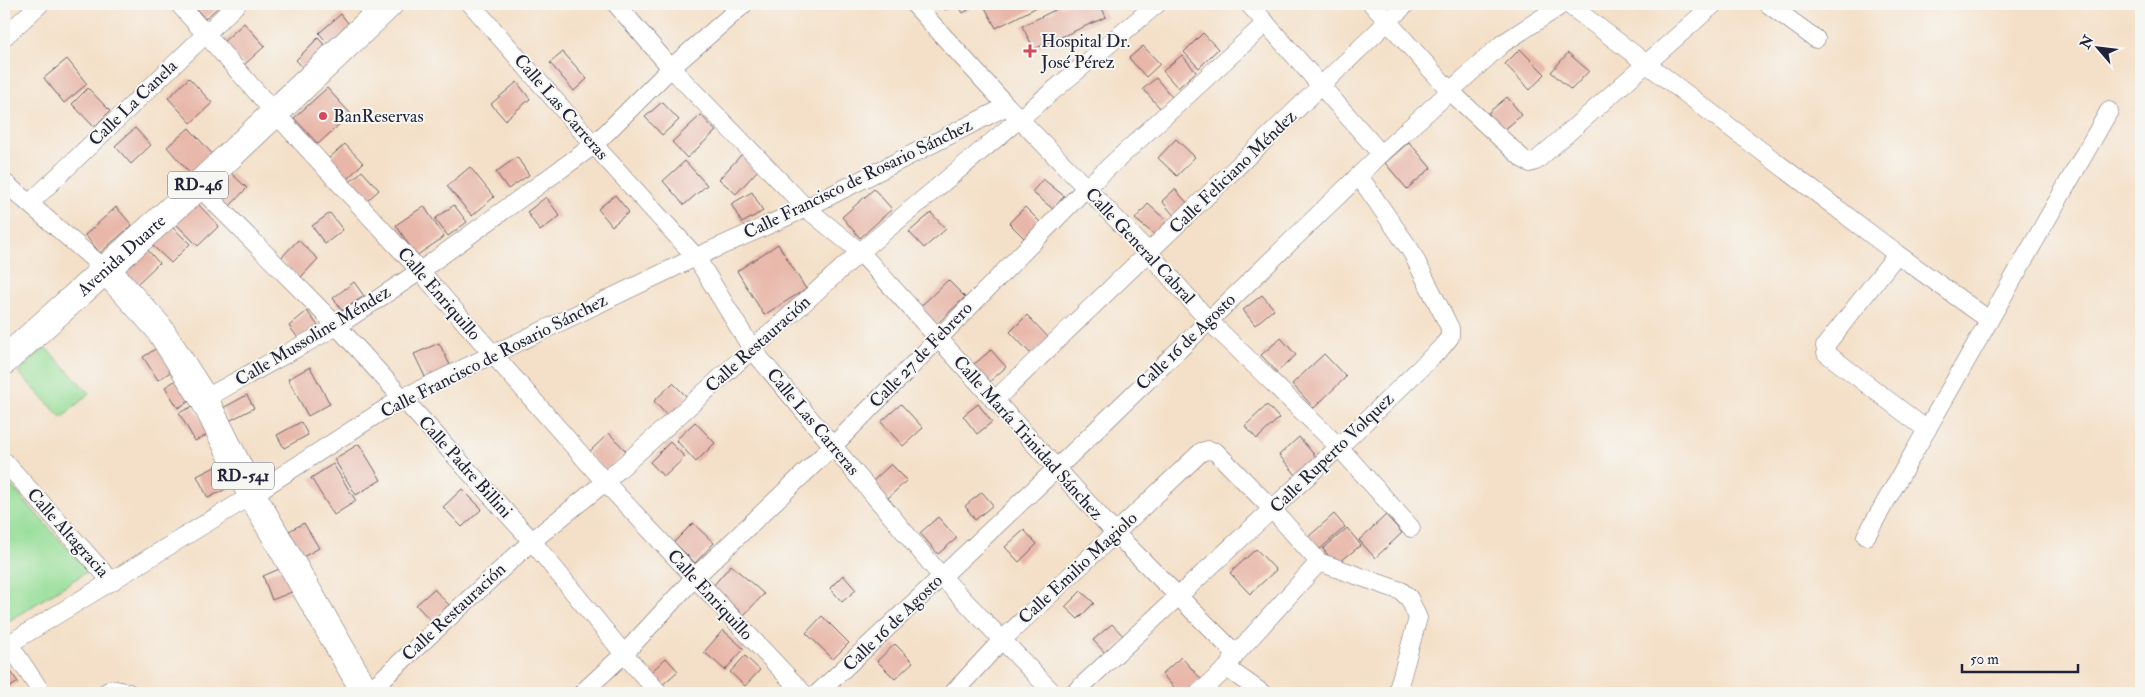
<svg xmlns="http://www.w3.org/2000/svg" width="2145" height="697" font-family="'IM FELL Double Pica',serif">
	<rect width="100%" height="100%" fill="#f6f6f2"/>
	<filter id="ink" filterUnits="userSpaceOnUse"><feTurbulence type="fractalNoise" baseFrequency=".02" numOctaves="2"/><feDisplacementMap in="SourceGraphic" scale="10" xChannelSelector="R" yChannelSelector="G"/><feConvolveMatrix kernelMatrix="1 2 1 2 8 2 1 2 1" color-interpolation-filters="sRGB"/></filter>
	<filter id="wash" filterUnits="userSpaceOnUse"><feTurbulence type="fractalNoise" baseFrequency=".0096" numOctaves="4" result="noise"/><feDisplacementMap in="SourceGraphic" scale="20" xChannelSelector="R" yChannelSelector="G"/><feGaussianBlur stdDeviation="1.12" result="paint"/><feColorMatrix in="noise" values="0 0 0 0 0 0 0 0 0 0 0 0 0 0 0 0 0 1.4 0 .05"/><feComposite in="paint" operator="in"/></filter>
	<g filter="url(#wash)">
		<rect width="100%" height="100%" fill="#f4e0c8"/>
		<!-- green -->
		<g fill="#97de98" stroke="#5c806a">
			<polygon points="45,347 89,393 62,418 18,372"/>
			<polygon points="4,478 88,571 4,624"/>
		</g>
		<g id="blocks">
			<!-- building -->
			<g fill="#e8b7a9">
				<polygon points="192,4 222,4 205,19"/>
				<polygon points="942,4 957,4 945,10"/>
				<polygon points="958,4 971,4 973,7 963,13"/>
				<polygon points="983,4 1043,4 996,28"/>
				<polygon points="1053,4 1059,4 1060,7 1067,4 1100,4 1106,17 1034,49 1022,26 1055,10"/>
				<polygon points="341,14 352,28 331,47 319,33"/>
				<polygon points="244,23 265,46 244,65 223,42"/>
				<polygon points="1203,33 1218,49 1199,68 1184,52"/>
				<polygon points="318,38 328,49 306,71 296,60"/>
				<polygon points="1143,46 1160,64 1146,77 1129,58"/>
				<polygon points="1520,49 1545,74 1530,90 1505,64"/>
				<polygon points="563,52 587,79 574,91 550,63"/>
				<polygon points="1568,53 1589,71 1571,90 1551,72"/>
				<polygon points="1182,55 1196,72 1178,88 1163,71"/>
				<polygon points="67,59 87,84 64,103 44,78"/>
				<polygon points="189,78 212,103 191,123 168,98"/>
				<polygon points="1156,78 1172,97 1160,108 1143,89"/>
				<polygon points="517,82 530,99 505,120 491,104"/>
				<polygon points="88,88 110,111 94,127 72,104"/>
				<polygon points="327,88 351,114 318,144 294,118"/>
				<polygon points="1507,97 1522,115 1503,131 1488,113"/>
				<polygon points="662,102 679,120 662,135 645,117"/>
				<polygon points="701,115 716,131 687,158 672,142"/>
				<polygon points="135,128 151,145 131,164 115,146"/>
				<polygon points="189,128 215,157 193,177 167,147"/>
				<polygon points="1176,139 1195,157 1177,176 1158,158"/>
				<polygon points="1409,142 1431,168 1407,189 1385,163"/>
				<polygon points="345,144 363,163 347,179 328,159"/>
				<polygon points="742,154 759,169 736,194 719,179"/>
				<polygon points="517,157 529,175 508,189 496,172"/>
				<polygon points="685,161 707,185 684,205 663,181"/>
				<polygon points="470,167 494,197 472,216 447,186"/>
				<polygon points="362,171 379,190 366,202 349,183"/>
				<polygon points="231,173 247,188 228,208 212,193"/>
				<polygon points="1043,179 1064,196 1053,209 1032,192"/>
				<polygon points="874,189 892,209 860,238 842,217"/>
				<polygon points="1175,189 1189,205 1175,217 1162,201"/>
				<polygon points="752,192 763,211 742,223 731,204"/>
				<polygon points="615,195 629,212 612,226 598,209"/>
				<polygon points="546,197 560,216 540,231 527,212"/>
				<polygon points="195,201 219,226 198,246 174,222"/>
				<polygon points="1148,204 1167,221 1155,235 1135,219"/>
				<polygon points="454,205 467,222 448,236 435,219"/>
				<polygon points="424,206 444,237 416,256 396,225"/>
				<polygon points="116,207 132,225 100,253 85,235"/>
				<polygon points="1025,207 1042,224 1026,240 1009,223"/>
				<polygon points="330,213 343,230 325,244 312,226"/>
				<polygon points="931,213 946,229 924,248 909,232"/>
				<polygon points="170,225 190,244 171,263 151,244"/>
				<polygon points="298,240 318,259 300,278 280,259"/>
				<polygon points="778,244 806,289 764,315 737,271"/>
				<polygon points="146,248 159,263 136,285 122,271"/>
				<polygon points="948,280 965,297 936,325 919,308"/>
				<polygon points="354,282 364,296 342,311 333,298"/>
				<polygon points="1262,295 1274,309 1255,325 1243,310"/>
				<polygon points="307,311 319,327 301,342 289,326"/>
				<polygon points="1027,315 1050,339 1032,355 1010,332"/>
				<polygon points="1281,338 1296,355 1277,372 1261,355"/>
				<polygon points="439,343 453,371 428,383 414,354"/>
				<polygon points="157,348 172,371 158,380 143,357"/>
				<polygon points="991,350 1006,367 988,383 973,365"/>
				<polygon points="1324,354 1346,377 1314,408 1292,384"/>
				<polygon points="310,367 330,404 308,416 288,379"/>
				<polygon points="178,379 191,400 178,408 165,387"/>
				<polygon points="673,383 688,398 668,417 654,401"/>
				<polygon points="247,395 254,408 229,421 223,408"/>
				<polygon points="901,404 923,428 903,446 881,422"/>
				<polygon points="978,404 992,422 977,434 963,416"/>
				<polygon points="1267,405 1279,418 1257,439 1245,426"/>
				<polygon points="193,406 209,434 195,441 179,413"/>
				<polygon points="301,422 308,435 284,448 277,435"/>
				<polygon points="695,422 715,443 696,462 676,440"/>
				<polygon points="609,433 626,451 606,471 588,453"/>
				<polygon points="1299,437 1317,458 1297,476 1279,455"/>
				<polygon points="670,442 685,457 664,477 650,462"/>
				<polygon points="359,444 381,480 356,495 334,459"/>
				<polygon points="223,463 234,485 208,498 197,476"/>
				<polygon points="333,464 356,501 334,515 311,478"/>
				<polygon points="891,464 907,480 887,499 871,483"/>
				<polygon points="462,489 482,509 462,527 443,507"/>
				<polygon points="982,492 993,505 975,520 965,506"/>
				<polygon points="1334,514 1345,527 1318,551 1307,538"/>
				<polygon points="1386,515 1402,533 1375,558 1359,540"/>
				<polygon points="938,517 957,538 938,554 920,533"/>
				<polygon points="304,523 319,548 303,557 289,531"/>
				<polygon points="693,523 714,543 695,563 674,542"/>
				<polygon points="1347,528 1361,545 1336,565 1323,549"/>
				<polygon points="1024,530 1037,544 1019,562 1005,547"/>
				<polygon points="1256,549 1276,570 1250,594 1230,573"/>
				<polygon points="731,565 764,594 744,615 712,587"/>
				<polygon points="284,567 294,591 272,600 263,576"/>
				<polygon points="843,575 856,590 842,602 830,588"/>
				<polygon points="434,589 449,605 431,621 416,605"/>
				<polygon points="1081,591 1094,603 1078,619 1065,607"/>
				<polygon points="822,616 849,643 833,659 806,633"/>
				<polygon points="1112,624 1126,639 1108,656 1093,640"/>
				<polygon points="723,630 744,649 725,670 704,652"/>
				<polygon points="895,644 913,662 895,679 877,661"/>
				<polygon points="745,656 760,670 745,686 730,672"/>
				<polygon points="1181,657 1203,681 1190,693 1179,693 1162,674"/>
				<polygon points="666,658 678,671 661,686 650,673"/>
				<polygon points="5,663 18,682 4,691 4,664"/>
			</g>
		</g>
	</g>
	<g filter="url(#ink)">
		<use href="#blocks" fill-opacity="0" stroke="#6c646c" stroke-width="1"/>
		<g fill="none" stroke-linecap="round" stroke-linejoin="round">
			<defs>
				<g id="minor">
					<polyline points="179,4 275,113 420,271 605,482 803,693"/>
					<polyline points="471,4 594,145 696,257 752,349 942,577 1053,693"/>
					<polyline points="616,4 671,68 806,208 860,252 1116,534 1236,654"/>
					<polyline points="914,4 1007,106 1149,253 1208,320 1339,447 1411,528"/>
					<polyline points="1249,4 1381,154"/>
					<polyline points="1372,4 1451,92 1523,159 1530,163 1536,161 1714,4"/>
					<polyline points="1568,4 1897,254 1989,320"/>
					<polyline points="1768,4 1816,39"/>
					<polyline points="4,37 40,4"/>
					<polyline points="4,182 106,270"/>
					<polyline points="198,186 337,326 532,541 624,654 659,693"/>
					<polyline points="30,203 237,4"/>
					<polyline points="1897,254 1825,346 1826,353 1927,430"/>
					<polyline points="204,399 337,326 420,271 594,145 671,68 744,4"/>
					<polyline points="994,401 1406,4"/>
					<polyline points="4,461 112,582"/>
					<polyline points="1866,536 2109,111"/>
					<polyline points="9,644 42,693"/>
					<polyline points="4,647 252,495 402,398 696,257 806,208 1007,106"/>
					<polyline points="1227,668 1262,693"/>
					<polyline points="105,693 112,689 129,693"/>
					<polyline points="367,693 532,541 605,482 860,252 1157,4"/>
					<polyline points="582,693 624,654 694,578 833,446 1086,188 1266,23"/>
					<polyline points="818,693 1056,469 1381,154 1502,44 1563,4"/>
					<polyline points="953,693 1001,641 1201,452 1208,450 1216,452 1272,509 1319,562 1401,591 1409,598 1418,618 1397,693"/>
					<polyline points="1074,693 1339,447 1442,347 1450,337 1450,328 1411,251 1359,176"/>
					<polyline points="1199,693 1227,668 1236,654 1319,562"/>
				</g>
				<g id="primary">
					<polyline points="106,270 158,327 204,399 252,495 366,693"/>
					<path id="s1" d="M 4,361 L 198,186 L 389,4"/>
				</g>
			</defs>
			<!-- minor casing -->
			<use href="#minor" stroke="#6c646c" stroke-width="19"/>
			<!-- primary casing -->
			<use href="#primary" stroke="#6c646c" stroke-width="29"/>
			<!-- minor -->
			<use href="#minor" stroke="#fff" stroke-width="18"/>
			<!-- primary -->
			<use href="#primary" stroke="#fff" stroke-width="28"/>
		</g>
	</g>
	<!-- markers -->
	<g fill="#d1495b" stroke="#f6f6f2" stroke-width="2">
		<path d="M1027.5 43.5h5v5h5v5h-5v5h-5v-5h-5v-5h5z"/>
		<circle cx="323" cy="116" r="5"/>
	</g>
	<g text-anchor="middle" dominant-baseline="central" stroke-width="4" stroke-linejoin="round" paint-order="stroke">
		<!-- shield labels -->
		<g fill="#f6f6f2" stroke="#626272" stroke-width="1">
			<rect x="168" y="171.5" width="60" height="27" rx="4"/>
			<rect x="212" y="462.5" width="62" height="27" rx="4"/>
		</g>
		<g font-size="16" font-weight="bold" fill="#22223b">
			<text x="198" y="185">RD-46</text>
			<text x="243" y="476">RD-541</text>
		</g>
		<!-- poi labels -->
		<g font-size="18" fill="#22223b" stroke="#f6f6f2" text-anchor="start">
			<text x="1041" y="41">Hospital Dr.<tspan x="1041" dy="21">José Pérez</tspan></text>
			<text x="333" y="116">BanReservas</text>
		</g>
		<!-- street labels -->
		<g font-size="18" fill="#22223b" stroke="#f6f6f2">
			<text transform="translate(133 103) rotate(-44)">Calle La Canela</text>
			<text transform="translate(561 107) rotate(49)">Calle Las Carreras</text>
			<text transform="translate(1233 172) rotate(-44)">Calle Feliciano Méndez</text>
			<text transform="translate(858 179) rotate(-26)">Calle Francisco de Rosario Sánchez</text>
			<text transform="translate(1140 246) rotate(47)">Calle General Cabral</text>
			<text stroke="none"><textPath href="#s1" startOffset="158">Avenida Duarte</textPath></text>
			<text transform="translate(439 294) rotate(49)">Calle Enriquillo</text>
			<text transform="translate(313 336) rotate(-31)">Calle Mussoline Méndez</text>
			<text transform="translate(1186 342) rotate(-44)">Calle 16 de Agosto</text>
			<text transform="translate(758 344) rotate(-42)">Calle Restauración</text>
			<text transform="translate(921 355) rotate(-46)">Calle 27 de Febrero</text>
			<text transform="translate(494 356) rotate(-27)">Calle Francisco de Rosario Sánchez</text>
			<text transform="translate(813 422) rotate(50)">Calle Las Carreras</text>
			<text transform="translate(1028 438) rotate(48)">Calle María Trinidad Sánchez</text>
			<text transform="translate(1332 453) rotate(-44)">Calle Ruperto Volquez</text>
			<text transform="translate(465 467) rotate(48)">Calle Padre Billini</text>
			<text transform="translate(68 533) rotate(48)">Calle Altagracia</text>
			<text transform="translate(1078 568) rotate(-43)">Calle Emilio Magiolo</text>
			<text transform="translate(710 595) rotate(47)">Calle Enriquillo</text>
			<text transform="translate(454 612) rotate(-43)">Calle Restauración</text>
			<text transform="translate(893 623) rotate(-44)">Calle 16 de Agosto</text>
		</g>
	</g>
	<!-- margin -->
	<rect width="2145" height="697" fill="none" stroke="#f6f6f2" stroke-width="20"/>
	<!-- north arrow -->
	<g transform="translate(2098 48) rotate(298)" stroke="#f6f6f2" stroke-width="4" paint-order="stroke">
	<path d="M0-4L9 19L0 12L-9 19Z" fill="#22223b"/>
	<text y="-8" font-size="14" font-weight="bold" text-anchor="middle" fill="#22223b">N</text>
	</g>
	<!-- scale -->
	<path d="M1962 664v8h116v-8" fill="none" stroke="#22223b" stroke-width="2.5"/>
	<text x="1970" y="664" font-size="15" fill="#22223b" stroke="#f6f6f2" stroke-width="4" paint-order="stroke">50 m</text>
</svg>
